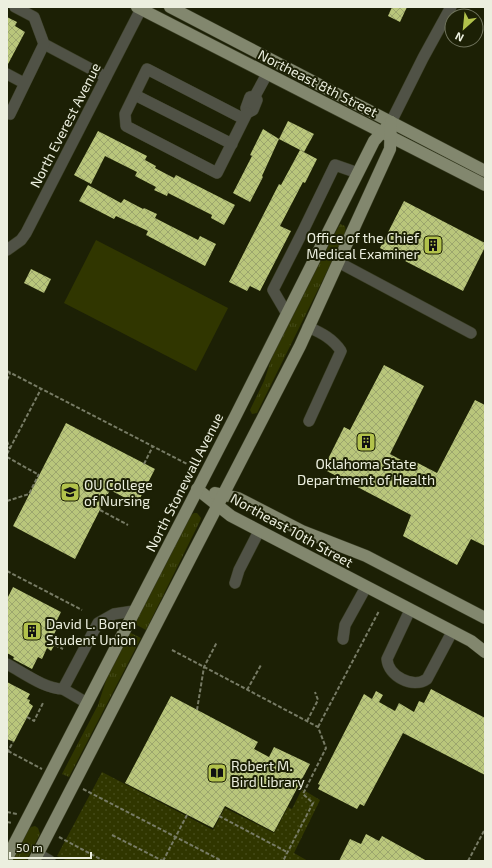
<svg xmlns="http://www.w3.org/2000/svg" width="492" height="868" font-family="'Exo 2',sans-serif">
	<defs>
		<pattern id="grass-tufts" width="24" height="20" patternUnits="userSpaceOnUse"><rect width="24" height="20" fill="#303600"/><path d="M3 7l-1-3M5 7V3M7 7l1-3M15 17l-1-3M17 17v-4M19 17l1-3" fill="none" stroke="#444a18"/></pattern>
		<pattern id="park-dots" width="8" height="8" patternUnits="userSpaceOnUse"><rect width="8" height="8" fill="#303600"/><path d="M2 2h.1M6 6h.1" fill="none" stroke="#444a18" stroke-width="1.8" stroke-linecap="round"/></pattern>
		<pattern id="building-cross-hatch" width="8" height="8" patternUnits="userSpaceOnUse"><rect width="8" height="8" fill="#b9c67b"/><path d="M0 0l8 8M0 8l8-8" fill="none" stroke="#9ca66d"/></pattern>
	</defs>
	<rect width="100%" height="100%" fill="#1c2005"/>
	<!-- grass -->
	<g fill="url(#grass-tufts)">
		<polygon points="340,224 345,226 346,233 257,413 252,414 250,410 264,381 275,348"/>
		<polygon points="194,513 197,513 201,518 200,521 146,630 133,623 190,516"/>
		<polygon points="129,632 141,638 69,777 62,774 98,705 110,668"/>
		<polygon points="35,826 38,828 40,834 26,861 12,861 28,830 31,827"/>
	</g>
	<!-- park -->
	<polygon fill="url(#park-dots)" points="102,772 213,830 225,808 274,833 288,807 292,809 302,789 320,800 294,853 308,861 68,861 57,856"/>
	<!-- garden -->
	<polygon fill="#303600" points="96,240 228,308 196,371 64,303"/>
	<!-- building -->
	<g fill="url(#building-cross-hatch)">
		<polygon points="392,7 407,7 400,22 388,16"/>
		<polygon points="7,17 17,22 15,26 25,32 7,66"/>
		<polygon points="288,121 314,134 304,152 279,139"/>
		<polygon points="263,129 279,139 262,176 263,177 250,202 233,193 252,156 250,155"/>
		<polygon points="98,131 147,156 145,160 156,166 155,168 174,178 176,175 235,205 224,225 211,218 212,215 168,193 167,196 154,190 156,187 135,176 137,172 105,156 91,184 74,175"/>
		<polygon points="300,150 317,159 305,183 303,182 280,226 291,231 260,291 250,286 247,291 229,282 279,184 281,185"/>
		<polygon points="88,185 121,203 124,199 143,209 144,208 157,214 155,218 198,240 200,236 216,244 205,266 146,235 148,231 116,216 114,219 79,201"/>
		<polygon points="404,201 485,243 485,247 463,291 380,248"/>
		<polygon points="31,269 51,279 44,293 24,283"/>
		<polygon points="384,365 424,386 390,454 412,466 414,461 437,473 475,400 485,405 485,546 471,539 457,565 403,536 411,515 323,469 344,427 350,430"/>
		<polygon points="66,423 155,469 137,504 110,490 75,559 13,526"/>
		<polygon points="13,587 61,612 55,624 59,625 53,636 58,639 51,651 47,648 42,659 38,657 32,669 13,659 14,657 7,653 7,599"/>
		<polygon points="7,682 30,694 27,699 30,700 29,703 33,706 14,742 7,739"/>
		<polygon points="431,689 485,718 485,775 403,733 364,806 360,804 357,809 318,789 320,785 318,784 364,694 372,699 376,691 383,695 379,702 395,711 399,703 414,712 419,701 424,703"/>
		<polygon points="171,696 258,742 254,749 269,757 274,747 310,764 274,832 225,806 213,828 125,783"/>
		<polygon points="366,834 379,841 382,836 427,861 339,861 350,839 361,844"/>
	</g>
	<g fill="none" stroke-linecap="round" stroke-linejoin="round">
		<defs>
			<g id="minor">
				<polyline points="15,7 34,17 44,44 106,77"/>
				<polyline points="7,74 24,83"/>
				<polyline points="135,95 232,144"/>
				<polyline points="255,96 257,100 253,110 247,113 246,108 250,97 255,96 267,74"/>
				<polyline points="7,113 10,114 44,44"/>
				<polyline points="244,119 147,69 125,114 126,126 217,173 247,113"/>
				<polyline points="391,122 423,58 451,7"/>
				<polyline points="7,250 21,240 26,233 142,7"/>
				<polyline points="338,262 471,333"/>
				<polyline points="287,314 273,290 303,231 335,165 358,173"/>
				<path d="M 308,327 C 322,333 333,339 341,351 L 309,421"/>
				<polyline points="235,583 239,570 259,531"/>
				<path d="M 410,610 L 387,659 C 388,676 413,689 427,679 L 452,632"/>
				<polyline points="343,639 345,625 366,587"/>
				<path d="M 7,664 C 24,673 45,689 63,689"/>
				<polyline points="87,703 63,689 98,623 114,614 134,611"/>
				<polyline points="38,854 50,861"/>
			</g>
			<g id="major">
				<polyline points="137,7 485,185"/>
				<polyline points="170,7 485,171"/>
				<polyline points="197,489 231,516 471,641 485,652"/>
				<polyline points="215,493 238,498 302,531 366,556 485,618"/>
				<polyline points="7,858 235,417 374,141 391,122"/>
				<polyline points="34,861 300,346 390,149 391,122"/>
			</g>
		</defs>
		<!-- minor casing -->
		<use href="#minor" stroke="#393d24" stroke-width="12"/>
		<!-- major casing -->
		<use href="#major" stroke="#393d24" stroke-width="13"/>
		<!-- path -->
		<g stroke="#777b65" stroke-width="2" stroke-dasharray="4 2" stroke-linecap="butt">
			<polyline points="7,371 187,464"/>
			<polyline points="7,380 10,373"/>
			<polyline points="7,441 10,449"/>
			<polyline points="7,454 41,389"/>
			<polyline points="7,457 39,475"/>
			<polyline points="144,464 153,446"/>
			<polyline points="7,501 29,494 39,474"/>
			<polyline points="100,510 128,525"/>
			<polyline points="7,571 82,610"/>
			<polyline points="55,645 63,649"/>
			<polyline points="172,650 318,727 326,748 303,794 313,803 283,861"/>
			<polyline points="247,690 261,665"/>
			<polyline points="197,710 204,667 217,642"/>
			<polyline points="27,717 34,721 43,703"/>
			<polyline points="307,721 318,700 315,692"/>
			<polyline points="318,727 379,611"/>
			<polyline points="8,751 42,769"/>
			<polyline points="7,753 13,742"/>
			<polyline points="83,789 222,861"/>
			<polyline points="7,812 17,814"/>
			<polyline points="219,816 287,852"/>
			<polyline points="7,822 12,823"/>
			<polyline points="112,835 163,861"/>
			<polyline points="59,837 104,861"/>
			<polyline points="163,861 187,815"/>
			<polyline points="468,861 485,829"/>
		</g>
		<!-- minor -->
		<use href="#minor" stroke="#505246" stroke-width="11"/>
		<!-- major -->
		<use href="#major" stroke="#82876e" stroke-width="12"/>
	</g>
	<!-- icons -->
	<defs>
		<symbol id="building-square" viewBox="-11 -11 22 22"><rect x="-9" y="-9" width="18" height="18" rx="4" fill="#b2c24b" stroke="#1c2005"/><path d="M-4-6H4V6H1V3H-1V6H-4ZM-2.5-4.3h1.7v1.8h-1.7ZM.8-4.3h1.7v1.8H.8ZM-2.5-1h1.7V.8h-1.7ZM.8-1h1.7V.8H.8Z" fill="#111"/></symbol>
		<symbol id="university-square" viewBox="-11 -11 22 22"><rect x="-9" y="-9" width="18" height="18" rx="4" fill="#b2c24b" stroke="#1c2005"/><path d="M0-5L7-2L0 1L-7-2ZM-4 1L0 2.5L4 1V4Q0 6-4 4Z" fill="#111"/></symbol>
		<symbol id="library-square" viewBox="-11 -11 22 22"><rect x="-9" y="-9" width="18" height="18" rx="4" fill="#b2c24b" stroke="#1c2005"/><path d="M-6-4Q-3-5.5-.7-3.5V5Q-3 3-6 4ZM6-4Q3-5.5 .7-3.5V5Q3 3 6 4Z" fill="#111"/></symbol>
	</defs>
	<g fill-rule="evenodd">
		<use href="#building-square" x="422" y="234" width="22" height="22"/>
		<use href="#building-square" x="355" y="431" width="22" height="22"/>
		<use href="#university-square" x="59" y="481" width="22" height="22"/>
		<use href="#building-square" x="21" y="620" width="22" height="22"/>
		<use href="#library-square" x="206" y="762" width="22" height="22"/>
	</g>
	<g text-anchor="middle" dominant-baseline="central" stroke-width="4" stroke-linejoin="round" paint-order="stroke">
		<!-- street labels -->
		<g font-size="14" fill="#ecefdf" stroke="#1c2005">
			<text transform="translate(318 83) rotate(27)">Northeast 8th Street</text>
			<text transform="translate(65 125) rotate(-63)">North Everest Avenue</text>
			<text transform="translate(184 482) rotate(-63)">North Stonewall Avenue</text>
			<text transform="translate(292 530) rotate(29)">Northeast 10th Street</text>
		</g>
		<!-- poi labels -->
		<g font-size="14" fill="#ecefdf" stroke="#1c2005" text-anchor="start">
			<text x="419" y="237" text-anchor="end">Office of the Chief<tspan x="419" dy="16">Medical Examiner</tspan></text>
			<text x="366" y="463" text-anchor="middle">Oklahoma State<tspan x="366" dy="16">Department of Health</tspan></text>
			<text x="84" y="484">OU College<tspan x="84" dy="16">of Nursing</tspan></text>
			<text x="46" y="623">David L. Boren<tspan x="46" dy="16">Student Union</tspan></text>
			<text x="231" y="765">Robert M.<tspan x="231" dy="16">Bird Library</tspan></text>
		</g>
	</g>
	<!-- border -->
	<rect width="492" height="868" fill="none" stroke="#ecefdf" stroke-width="16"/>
	<!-- north arrow -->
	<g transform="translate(464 28) rotate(207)"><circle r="19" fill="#1c2005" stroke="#6f735c"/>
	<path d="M0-3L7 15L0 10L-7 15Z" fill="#b2c24b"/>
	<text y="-6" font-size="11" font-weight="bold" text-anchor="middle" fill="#ecefdf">N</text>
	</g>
	<!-- scale -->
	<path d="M10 852v6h81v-6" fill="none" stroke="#ecefdf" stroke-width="2"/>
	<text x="16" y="852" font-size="12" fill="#ecefdf" stroke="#1c2005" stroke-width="3" paint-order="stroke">50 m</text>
</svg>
